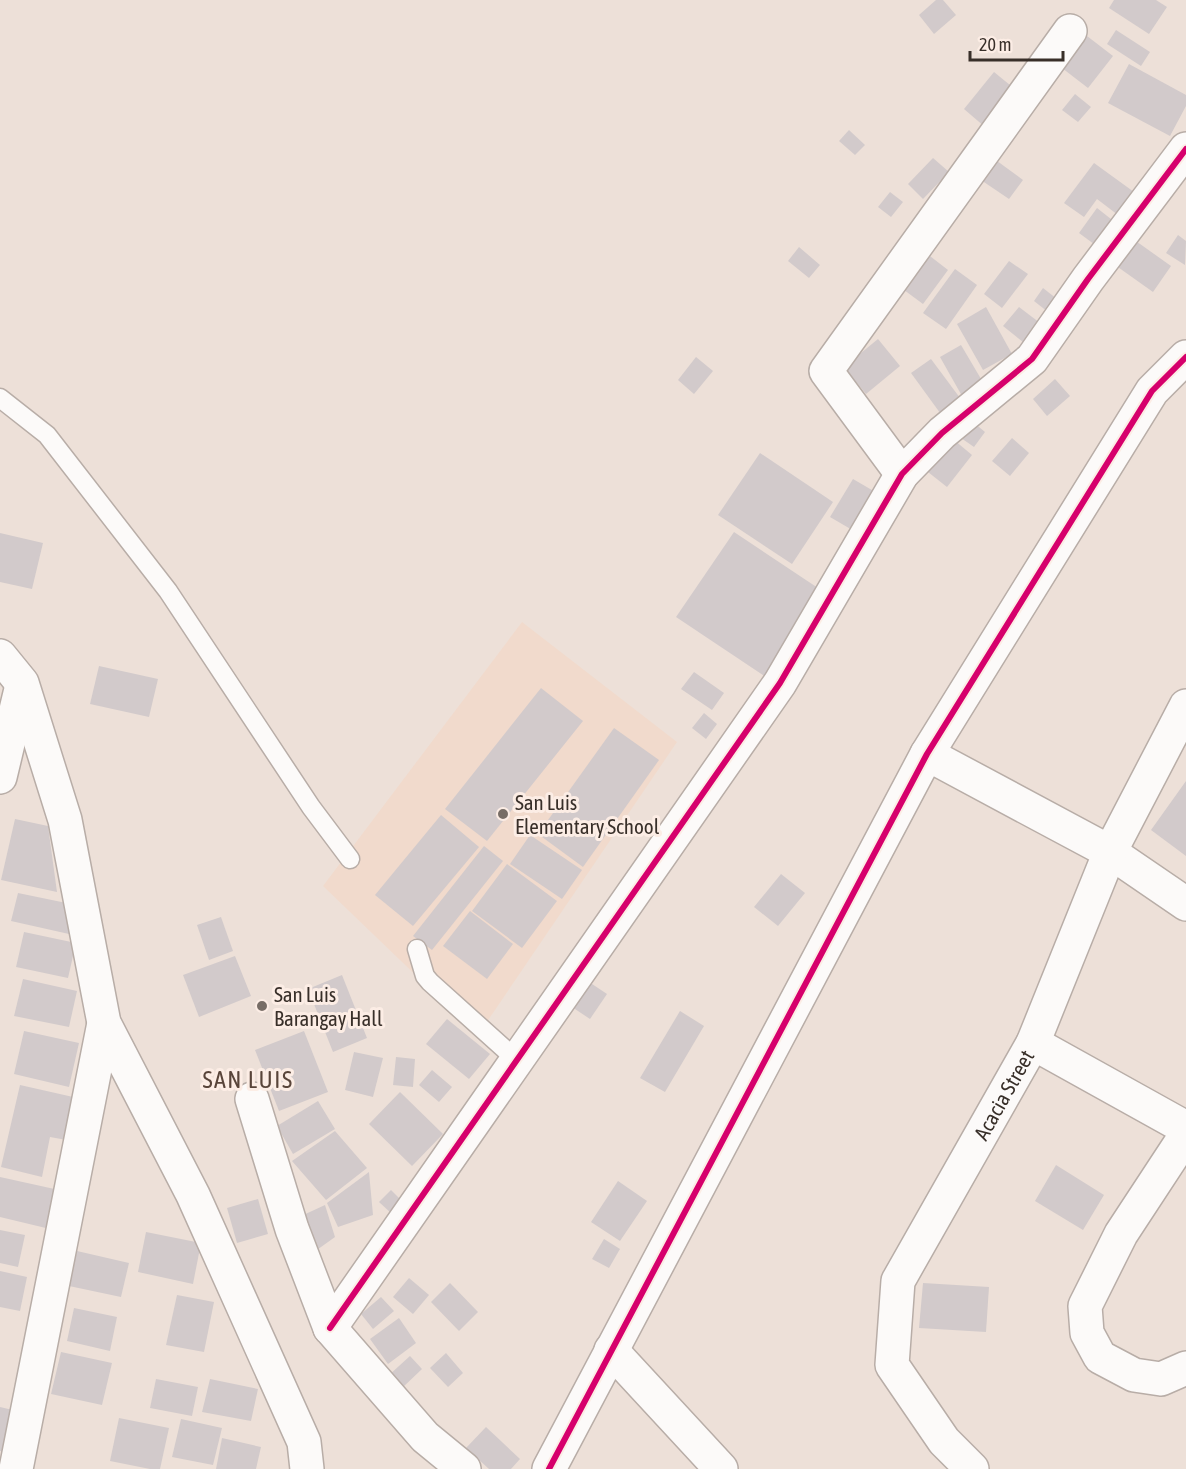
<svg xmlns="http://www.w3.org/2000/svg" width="1186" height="1469" font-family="'Asap Condensed',sans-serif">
	<rect width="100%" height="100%" fill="#ede0d8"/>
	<!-- built -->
	<polygon fill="#f1dacc" points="522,622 677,742 478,1035 323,886"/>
	<!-- building -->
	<g fill="#d2cacb">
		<polygon points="936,0 943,0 956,15 934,34 919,15"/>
		<polygon points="1114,0 1156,0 1167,7 1149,34 1109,8"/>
		<polygon points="1116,30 1150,52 1141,66 1107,44"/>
		<polygon points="1087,36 1113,56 1088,88 1062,68"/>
		<polygon points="1129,64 1186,95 1186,106 1170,136 1108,103"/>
		<polygon points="994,72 1016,90 985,127 964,109"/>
		<polygon points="1075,94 1091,107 1078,122 1062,110"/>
		<polygon points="849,130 865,145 855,155 839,141"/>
		<polygon points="933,158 949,172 923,199 908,184"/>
		<polygon points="993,158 1023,180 1009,199 978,178"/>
		<polygon points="1094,163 1134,192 1118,215 1097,199 1084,217 1064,203"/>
		<polygon points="890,192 903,202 891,217 878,207"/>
		<polygon points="1097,208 1116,223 1098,247 1079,233"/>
		<polygon points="1178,235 1186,241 1185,265 1166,253"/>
		<polygon points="1133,239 1171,266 1153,292 1115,265"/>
		<polygon points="799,247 820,265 809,278 788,261"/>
		<polygon points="926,253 948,270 923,304 900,287"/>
		<polygon points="1009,261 1028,274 1002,308 984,294"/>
		<polygon points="955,269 977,285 946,329 923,313"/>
		<polygon points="1043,288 1057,299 1048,312 1034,301"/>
		<polygon points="986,307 1012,354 983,370 957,324"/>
		<polygon points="1019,307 1044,326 1028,346 1003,326"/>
		<polygon points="878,339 900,366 866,394 844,367"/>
		<polygon points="961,345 984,384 962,396 940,357"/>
		<polygon points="696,357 713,371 694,394 678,380"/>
		<polygon points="931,359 963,402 943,417 911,373"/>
		<polygon points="1055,379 1070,396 1047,416 1033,399"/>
		<polygon points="973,422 985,432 974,447 961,438"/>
		<polygon points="1012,438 1029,453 1010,476 992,461"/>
		<polygon points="954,440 972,455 947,487 928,472"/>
		<polygon points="760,453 833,502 792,564 718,515"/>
		<polygon points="853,479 877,493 854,531 830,517"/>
		<polygon points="734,532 824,592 766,677 676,617"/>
		<polygon points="0,533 43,543 32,589 0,582"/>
		<polygon points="99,666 158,679 149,717 90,704"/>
		<polygon points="694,672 724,693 712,710 681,689"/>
		<polygon points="541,688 583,721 487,841 445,809"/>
		<polygon points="704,713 717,724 706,739 692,728"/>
		<polygon points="614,728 659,760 583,867 538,834"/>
		<polygon points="1186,781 1186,856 1151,830"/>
		<polygon points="441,815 479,847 413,926 375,895"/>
		<polygon points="15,819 48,826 57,892 1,880"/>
		<polygon points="530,835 582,870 562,899 510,864"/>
		<polygon points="484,846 503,861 432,950 413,936"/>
		<polygon points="507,864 557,901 522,948 472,911"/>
		<polygon points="781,874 805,893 778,926 754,907"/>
		<polygon points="18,893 76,905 69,934 11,921"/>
		<polygon points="470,911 513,944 487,979 443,946"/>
		<polygon points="221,917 233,951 209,960 197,925"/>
		<polygon points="24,932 76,943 68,978 16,967"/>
		<polygon points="235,956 251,996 199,1017 183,975"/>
		<polygon points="342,975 367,1038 333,1052 308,989"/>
		<polygon points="23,979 77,991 69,1027 14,1016"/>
		<polygon points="586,980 607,994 590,1019 569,1005"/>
		<polygon points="680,1011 704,1026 665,1092 640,1078"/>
		<polygon points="447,1019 490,1054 469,1079 426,1044"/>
		<polygon points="24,1031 79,1043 69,1087 14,1074"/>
		<polygon points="304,1031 328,1092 279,1111 255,1050"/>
		<polygon points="354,1052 383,1058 373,1097 345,1090"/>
		<polygon points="396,1057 415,1059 413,1087 393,1085"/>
		<polygon points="432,1070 452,1087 439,1102 419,1085"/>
		<polygon points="20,1085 82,1099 72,1141 50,1137 42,1177 1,1167"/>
		<polygon points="400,1092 443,1134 412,1166 369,1124"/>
		<polygon points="318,1101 335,1129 293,1154 277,1126"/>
		<polygon points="335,1131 367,1168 326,1200 292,1161"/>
		<polygon points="1056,1165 1104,1195 1083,1230 1035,1201"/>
		<polygon points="369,1172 373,1215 338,1227 327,1203"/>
		<polygon points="0,1177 59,1190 50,1229 0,1217"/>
		<polygon points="618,1181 647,1201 620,1241 591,1222"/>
		<polygon points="391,1190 403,1202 392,1214 379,1202"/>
		<polygon points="258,1199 268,1234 237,1243 227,1208"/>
		<polygon points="325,1205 335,1237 314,1252 299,1217"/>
		<polygon points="0,1230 25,1235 18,1267 0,1263"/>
		<polygon points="146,1232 201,1243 193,1284 138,1272"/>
		<polygon points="604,1239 620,1249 609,1268 592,1259"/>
		<polygon points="77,1251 129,1263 121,1297 69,1286"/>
		<polygon points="0,1271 27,1277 20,1311 0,1307"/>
		<polygon points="409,1278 429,1295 413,1314 393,1297"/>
		<polygon points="450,1283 478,1312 459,1331 431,1302"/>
		<polygon points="923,1283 989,1287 986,1332 919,1328"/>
		<polygon points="177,1295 214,1302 204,1352 166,1345"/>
		<polygon points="381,1297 394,1311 373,1329 361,1314"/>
		<polygon points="74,1308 117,1317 110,1351 67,1341"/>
		<polygon points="399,1318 416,1343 388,1364 370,1339"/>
		<polygon points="61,1352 112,1363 102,1405 51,1394"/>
		<polygon points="446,1353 463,1373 448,1387 430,1368"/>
		<polygon points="410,1356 422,1369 401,1389 388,1376"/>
		<polygon points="156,1379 198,1387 192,1416 150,1408"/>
		<polygon points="210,1379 258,1389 251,1421 202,1412"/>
		<polygon points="0,1407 17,1411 8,1453 0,1451"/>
		<polygon points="119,1418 169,1428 160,1469 150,1469 110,1461"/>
		<polygon points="181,1419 222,1428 213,1465 172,1457"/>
		<polygon points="486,1427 520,1459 511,1469 489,1469 466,1448"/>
		<polygon points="222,1438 261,1447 256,1469 216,1469"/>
	</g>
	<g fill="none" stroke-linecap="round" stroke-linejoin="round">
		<defs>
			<g id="service">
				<polyline points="0,398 47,435 168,591 311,807 350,859"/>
				<polyline points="417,949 425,976 430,982 518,1061"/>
			</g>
			<g id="minor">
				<polyline points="902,474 826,371 1070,31"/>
				<polyline points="0,656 22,683 65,820 104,1023 193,1195 304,1442 307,1469"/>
				<polyline points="927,754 1110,852 1186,904"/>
				<polyline points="0,777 22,685"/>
				<polyline points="1033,1043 1186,1128"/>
				<polyline points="252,1099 292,1229 330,1328 425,1437 464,1469"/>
				<polyline points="1186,1135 1121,1234 1085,1306 1087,1333 1100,1357 1134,1375 1161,1379 1186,1368"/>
				<polyline points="330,1328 780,683 902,474 942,433 1032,359 1088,279 1186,149"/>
				<polyline points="611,1350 721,1469"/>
				<polyline points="16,1469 104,1023"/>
				<path id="s1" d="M 972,1469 L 944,1441 L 892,1365 L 898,1281 L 1033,1043 L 1110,852 L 1186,706"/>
			</g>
			<polyline id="tertiary" points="549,1469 927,754 1152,391 1186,357"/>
		</defs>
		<!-- service casing -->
		<use href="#service" stroke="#b8ada7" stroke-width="21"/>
		<!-- minor casing -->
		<use href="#minor" stroke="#b8ada7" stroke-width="36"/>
		<!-- tertiary casing -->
		<use href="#tertiary" stroke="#b8ada7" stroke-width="36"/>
		<!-- service -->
		<use href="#service" stroke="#fcfaf9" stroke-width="18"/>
		<!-- minor -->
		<use href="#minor" stroke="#fcfaf9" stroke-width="33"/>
		<!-- tertiary -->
		<use href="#tertiary" stroke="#fcfaf9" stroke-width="33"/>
		<defs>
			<g id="cycleway">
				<polyline points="330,1328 780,683 902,474 942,433 1032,359 1088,279 1186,149"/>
				<polyline points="549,1469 927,754 1152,391 1186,357"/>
			</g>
		</defs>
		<!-- cycleway casing -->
		<use href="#cycleway" stroke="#fcede5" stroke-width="10"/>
		<!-- cycleway -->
		<use href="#cycleway" stroke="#d6006c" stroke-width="6"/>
	</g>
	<!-- markers -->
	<g fill="#776d66" stroke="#fcede5" stroke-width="2">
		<circle cx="503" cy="814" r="6"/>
		<circle cx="262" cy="1006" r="6"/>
	</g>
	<g text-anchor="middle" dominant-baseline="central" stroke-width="6" stroke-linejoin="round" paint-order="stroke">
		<!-- poi labels -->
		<g font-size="21" fill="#382f29" stroke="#fcede5" text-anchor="start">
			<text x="515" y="802">San Luis<tspan x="515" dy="24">Elementary School</tspan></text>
			<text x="274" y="994">San Luis<tspan x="274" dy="24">Barangay Hall</tspan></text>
		</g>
		<!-- street labels -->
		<g font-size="21" fill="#382f29" stroke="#fcede5">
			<text stroke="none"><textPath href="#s1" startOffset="430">Acacia Street</textPath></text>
		</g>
		<!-- quarter labels -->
		<g font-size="24" letter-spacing="1.5" fill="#59453a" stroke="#fcede5">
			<text x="248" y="1079">SAN LUIS</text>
		</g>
	</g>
	<!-- scale -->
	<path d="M970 51v9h93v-9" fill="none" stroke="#382f29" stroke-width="3"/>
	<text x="979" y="51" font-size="18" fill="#382f29" stroke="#fcede5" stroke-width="4.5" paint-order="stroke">20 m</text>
</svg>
